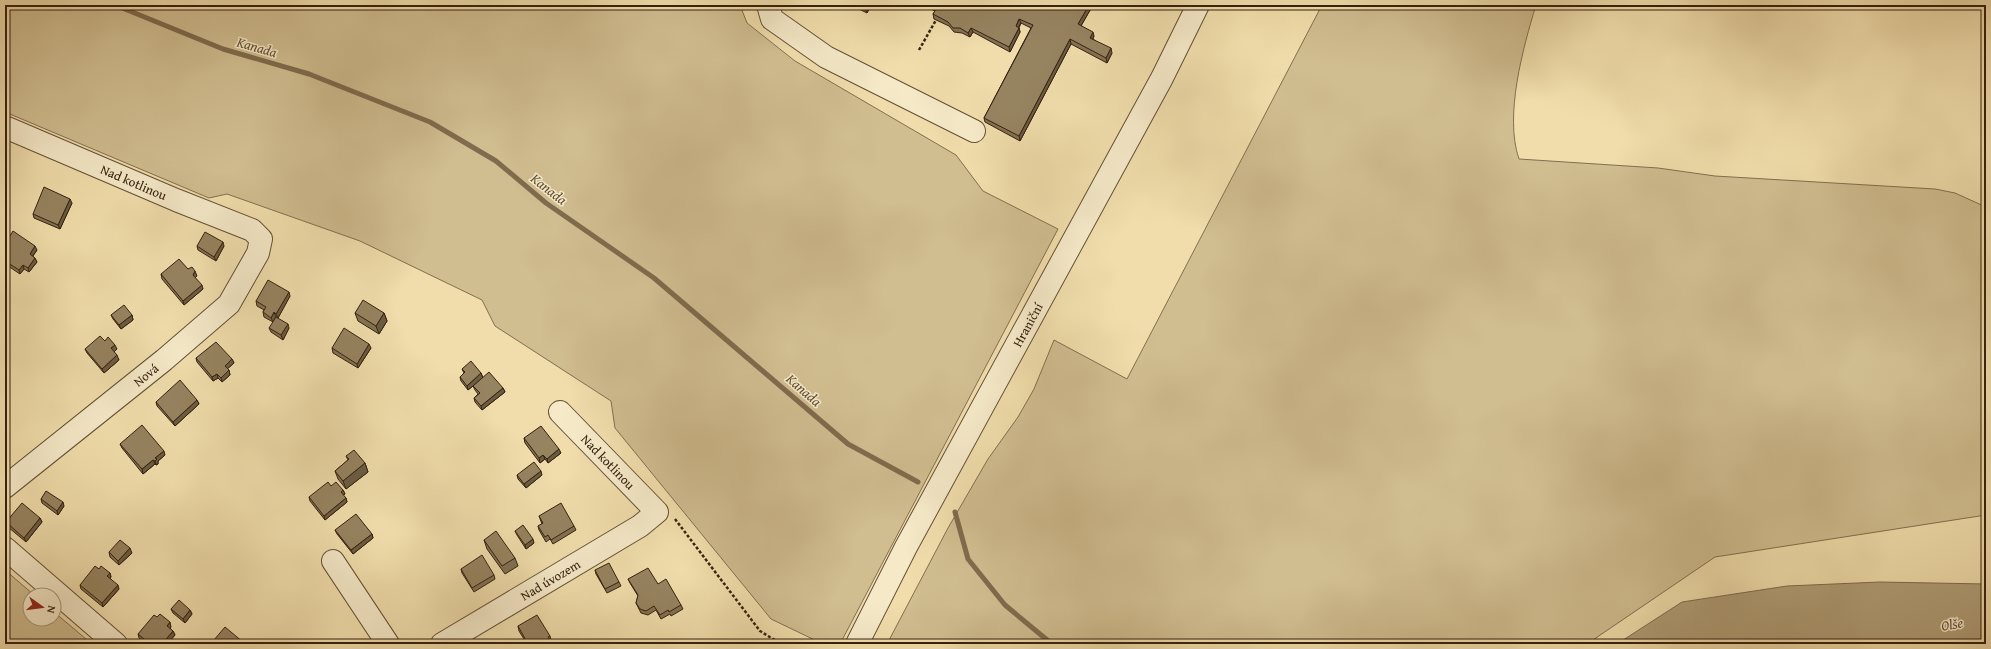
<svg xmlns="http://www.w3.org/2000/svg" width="1991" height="649" font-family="'Gentium Book Plus',serif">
	<rect width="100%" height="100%" fill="#f0ddab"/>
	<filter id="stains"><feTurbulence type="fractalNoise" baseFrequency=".005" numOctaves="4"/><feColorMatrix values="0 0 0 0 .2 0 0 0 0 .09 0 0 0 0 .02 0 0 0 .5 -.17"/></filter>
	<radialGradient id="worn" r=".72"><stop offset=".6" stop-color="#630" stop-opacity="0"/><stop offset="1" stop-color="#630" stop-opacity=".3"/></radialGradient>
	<!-- green -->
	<g fill="#d0bd90" stroke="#826f50">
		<polygon points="5,5 740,5 747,23 795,61 956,155 983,191 1058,229 840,644 823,644 771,619 615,428 611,401 495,326 482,300 360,241 227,194 209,198 5,112"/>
		<path d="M 1322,5 L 1536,5 C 1523,48 1504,116 1519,159 L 1658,168 L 1715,176 L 1935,189 L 1955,193 L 1986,207 L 1986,515 L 1715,557 L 1587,644 L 887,644 L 948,528 L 988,459 L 1018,417 L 1034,389 L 1054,340 L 1127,379 Z"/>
		<polygon points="5,570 34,595 30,595 30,619 54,619 54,612 92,644 5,644"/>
	</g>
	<!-- water -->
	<polygon fill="#b09d76" stroke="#7f6b4d" points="1880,582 1986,584 1986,644 1617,644 1682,602 1787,586"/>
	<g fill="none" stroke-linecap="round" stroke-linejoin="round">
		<!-- stream -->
		<g stroke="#7f6b4d" stroke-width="5">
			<polyline points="115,5 223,49 309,74 430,122 496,161 546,203 654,278 848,444 918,482"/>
			<polyline points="955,512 968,559 1005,605 1052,644"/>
		</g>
		<defs>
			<g id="minor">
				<polyline points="768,5 772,19 826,57 974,131"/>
				<path id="s1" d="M 5,127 L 176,200 L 252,230 L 261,239 L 258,253 L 229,304 L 164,360 L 5,487"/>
				<polyline points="5,548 116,644"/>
				<polyline points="333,561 388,644"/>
				<path id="s2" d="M 442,644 L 640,526 L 657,512 L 560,412"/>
				<path id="s3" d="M 857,644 L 906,547 L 1162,78 L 1198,5"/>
			</g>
		</defs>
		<!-- minor casing -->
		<use href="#minor" stroke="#645036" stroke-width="24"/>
		<!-- path -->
		<g stroke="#35210f" stroke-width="2.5" stroke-dasharray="3 2" stroke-linecap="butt">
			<polyline points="919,50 936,20"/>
			<polyline points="675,519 760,631 781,644"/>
		</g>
		<!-- minor -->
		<use href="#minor" stroke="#f5e9c8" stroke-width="22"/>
	</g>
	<!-- wall -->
	<g fill="#817153" stroke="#35210f">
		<polygon points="851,5 871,5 867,13"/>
		<polygon points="922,5 1093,5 1081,26 1094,36 1093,39 1112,53 1107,63 1071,44 1020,141 985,122 984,118 1031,28 1021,23 1019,28 1020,32 1010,52 973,32 970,37 962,33 954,32 949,26 934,19 933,14 935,11"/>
		<polygon points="72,203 60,229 34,218 33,214"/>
		<polygon points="5,244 37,250 33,256 37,262 29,272 24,269 20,274 5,264"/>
		<polygon points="197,246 224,246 216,261 198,250"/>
		<polygon points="188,269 197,276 195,278 203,289 184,305 162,279 161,274"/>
		<polygon points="290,296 278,318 276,317 273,322 264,317 263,312 264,310 257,306 256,301"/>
		<polygon points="355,313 384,313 387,321 379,334 358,321"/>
		<polygon points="111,315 132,315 133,320 121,329 113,319"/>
		<polygon points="269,328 289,328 283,340 271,332"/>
		<polygon points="105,341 117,349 114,352 119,360 104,373 87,353 85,349"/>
		<polygon points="332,348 371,348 358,368 333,353"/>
		<polygon points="196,358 232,359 234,363 227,369 229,370 230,375 222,382 218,378 213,381 197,362"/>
		<polygon points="462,369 481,373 483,378 468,390 461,381 460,377 464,373"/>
		<polygon points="473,386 503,388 505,392 482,410 475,402 474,398 478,394 475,390"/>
		<polygon points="197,400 199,404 175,426 157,406 156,402"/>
		<polygon points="524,438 561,453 548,463 545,459 540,463 525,443"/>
		<polygon points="120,444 165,455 158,461 158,464 156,465 155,464 143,474 122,448"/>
		<polygon points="346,456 365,463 368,472 346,489 338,479 335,471 348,460"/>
		<polygon points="517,475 542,475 526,488 518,479"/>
		<polygon points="331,486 343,490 345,494 343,495 346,498 347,502 325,520 310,501 309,497"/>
		<polygon points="41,499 64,506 58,515 42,503"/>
		<polygon points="539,516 574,526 576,530 553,544 550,539 546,542 539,530 538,526 542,524"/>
		<polygon points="40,518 42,522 26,542 8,527 6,522"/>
		<polygon points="335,530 372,534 373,538 353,554 337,534"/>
		<polygon points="515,531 534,543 526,549 517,535"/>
		<polygon points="484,540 515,558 518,566 505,574 487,549"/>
		<polygon points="109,552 132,553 119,565 110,557"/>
		<polygon points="99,569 110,573 111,577 110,578 119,589 103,607 81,589 80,585"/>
		<polygon points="461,569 494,575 495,579 474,592 462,573"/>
		<polygon points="595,570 619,582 621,586 607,593 596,574"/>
		<polygon points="628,579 658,584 681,605 683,609 671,616 670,614 661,619 656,610 648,615 641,613 636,603 638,596 630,583"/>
		<polygon points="171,609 190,610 192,614 185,623 173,613"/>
		<polygon points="157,617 171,627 170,628 173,631 175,635 167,644 146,644 139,638 138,634"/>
		<polygon points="518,626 550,636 551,640 551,641 552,644 527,644 519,631"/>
	</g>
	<!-- shaded-wall -->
	<g fill="#695c43" stroke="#35210f">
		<polygon points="867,5 871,5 867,13 865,9"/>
		<polygon points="1089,5 1093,5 1079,29 1078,24"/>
		<polygon points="1019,19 1021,23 1017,30 1016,26"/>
		<polygon points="971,28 973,32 970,37 968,33"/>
		<polygon points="1019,28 1020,32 1010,52 1009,47"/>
		<polygon points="1093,32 1094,36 1091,42 1090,38"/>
		<polygon points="1070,39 1071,44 1020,141 1019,136"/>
		<polygon points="1111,48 1112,53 1107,63 1106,58"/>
		<polygon points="5,160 8,168 5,172"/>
		<polygon points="70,199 72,203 60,229 58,225"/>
		<polygon points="223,242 224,246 216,261 214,257"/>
		<polygon points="35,246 37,250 31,258 30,254"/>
		<polygon points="35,258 37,262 29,272 28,268"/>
		<polygon points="23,265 24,269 20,274 19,270"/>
		<polygon points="195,271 197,276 194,279 193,275"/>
		<polygon points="202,285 203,289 184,305 183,301"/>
		<polygon points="289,292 290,296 278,318 276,314"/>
		<polygon points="274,312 276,317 273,322 271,318"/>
		<polygon points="384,313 387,321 379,334 376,326"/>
		<polygon points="132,315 133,320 121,329 119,325"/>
		<polygon points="288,324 289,328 283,340 281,335"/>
		<polygon points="369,344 371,348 358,368 357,364"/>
		<polygon points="115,345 117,349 113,353 111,348"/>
		<polygon points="117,355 119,360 104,373 102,369"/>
		<polygon points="232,359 234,363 226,370 225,366"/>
		<polygon points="229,370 230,375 222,382 221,378"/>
		<polygon points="481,373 483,378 468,390 467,386"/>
		<polygon points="217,374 218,378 213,381 212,377"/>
		<polygon points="503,388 505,392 482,410 481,406"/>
		<polygon points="197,400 199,404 175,426 173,422"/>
		<polygon points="559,449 561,453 548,463 547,459"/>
		<polygon points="164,451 165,455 158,461 158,464 156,465 155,461 155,458"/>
		<polygon points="543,455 545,459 540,463 539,458"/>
		<polygon points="153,460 155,464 143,474 142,469"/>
		<polygon points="365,463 368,472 346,489 343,481"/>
		<polygon points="541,471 542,475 526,488 524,484"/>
		<polygon points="343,490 345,494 342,496 341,492"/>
		<polygon points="346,498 347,502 325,520 324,516"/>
		<polygon points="63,502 64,506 58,515 57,511"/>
		<polygon points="40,518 42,522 26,542 24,538"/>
		<polygon points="372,534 373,538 353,554 351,550"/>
		<polygon points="533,539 534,543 526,549 525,545"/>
		<polygon points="130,548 132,553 119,565 118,561"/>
		<polygon points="110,573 111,577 109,580 107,576"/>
		<polygon points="118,585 119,589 103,607 102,603"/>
		<polygon points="190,610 192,614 185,623 183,619"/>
		<polygon points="170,622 171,627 169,630 167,626"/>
		<polygon points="173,631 175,635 167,644 162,644"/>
	</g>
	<!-- building -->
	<g fill="#968360" stroke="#35210f">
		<polygon points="858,5 867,5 865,9"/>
		<polygon points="929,5 1089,5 1078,24 1093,32 1090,38 1111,48 1106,58 1070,39 1019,136 984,118 1033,25 1019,19 1016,26 1019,28 1009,47 971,28 968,33 960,28 953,28 948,22 933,14 936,9"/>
		<polygon points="44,187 70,199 58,225 33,214"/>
		<polygon points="13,231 35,246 30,254 35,258 28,268 23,265 19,270 5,261 5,244"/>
		<polygon points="205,232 223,242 214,257 197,246"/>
		<polygon points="179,259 188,269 192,267 195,271 193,275 202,285 183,301 161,274"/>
		<polygon points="268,280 289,292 276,314 274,312 271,318 263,312 266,307 256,301"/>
		<polygon points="363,300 384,313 376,326 355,313"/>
		<polygon points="124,305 132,315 119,325 111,315"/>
		<polygon points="276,317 288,324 281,335 269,328"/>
		<polygon points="344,328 369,344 357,364 332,348"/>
		<polygon points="100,336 105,341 108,337 115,345 111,348 117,355 102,369 85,349"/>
		<polygon points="216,342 232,359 225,366 229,370 221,378 217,374 212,377 196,358"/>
		<polygon points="471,361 481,373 467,386 460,377 465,372 462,369"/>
		<polygon points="489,372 503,388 481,406 474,398 480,393 473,386"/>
		<polygon points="180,380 197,400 173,422 156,402"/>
		<polygon points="142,425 164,451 155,458 157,459 155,461 153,460 142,469 120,444"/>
		<polygon points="541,426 559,449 547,459 543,455 539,458 524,438"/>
		<polygon points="354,450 365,463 343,481 335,471 349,459 346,456"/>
		<polygon points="534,462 541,471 524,484 517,475"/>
		<polygon points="328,482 331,486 336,482 343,490 341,492 346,498 324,516 309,497"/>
		<polygon points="46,491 63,502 57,511 41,499"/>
		<polygon points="22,503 40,518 24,538 6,522"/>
		<polygon points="561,503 574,526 551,540 548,535 545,537 538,526 543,523 539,516"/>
		<polygon points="356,514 372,534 351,550 335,530"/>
		<polygon points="523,525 533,539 525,545 515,531"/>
		<polygon points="496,531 515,558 502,566 484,540"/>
		<polygon points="120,540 130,548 118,561 109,552"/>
		<polygon points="482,555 494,575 472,588 461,569"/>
		<polygon points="609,563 619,582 605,589 595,570"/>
		<polygon points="95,566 99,569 101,566 110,573 107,576 118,585 102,603 80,585"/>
		<polygon points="648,568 658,584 666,579 681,605 669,612 668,610 660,615 654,606 646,611 640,609 636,603 638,595 628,579"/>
		<polygon points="179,600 190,610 183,619 171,609"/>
		<polygon points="160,614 170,622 167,626 173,631 162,644 150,644 138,634 154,615 157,617"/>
		<polygon points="537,615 550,636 548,637 551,642 547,644 541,644 540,642 537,644 528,644 518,626"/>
		<polygon points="225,627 243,642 241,644 218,644 214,640"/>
	</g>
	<g text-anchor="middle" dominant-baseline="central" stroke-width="3" stroke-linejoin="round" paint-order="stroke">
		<!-- street labels -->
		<g font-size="13" fill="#35210f" stroke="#f5e9c8">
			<text stroke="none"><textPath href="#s1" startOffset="140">Nad kotlinou</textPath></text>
			<text stroke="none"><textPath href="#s3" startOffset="362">Hraniční</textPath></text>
			<text transform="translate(146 375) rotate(-39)">Nová</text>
			<text transform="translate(608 462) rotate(46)">Nad kotlinou</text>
			<text stroke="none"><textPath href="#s2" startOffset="126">Nad úvozem</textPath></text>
		</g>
		<!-- water labels -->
		<g font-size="14" font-style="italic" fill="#604c33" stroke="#f5e9c8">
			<text transform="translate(257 47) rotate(16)">Kanada</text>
			<text transform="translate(549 189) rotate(38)">Kanada</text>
			<text transform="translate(804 390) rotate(41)">Kanada</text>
			<text transform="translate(1952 624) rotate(-9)">Olše</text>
		</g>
	</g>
	<!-- margin -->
	<rect width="1991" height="649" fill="none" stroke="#f0ddab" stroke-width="20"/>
	<rect x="6" y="6" width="1979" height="637" fill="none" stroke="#35210f" stroke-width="2"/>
	<rect x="10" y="10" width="1971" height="629" fill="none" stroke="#35210f"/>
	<!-- north arrow -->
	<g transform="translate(42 607) rotate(104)"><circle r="19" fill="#f5e9c8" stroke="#a8997e"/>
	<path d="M0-3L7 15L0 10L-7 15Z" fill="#8f2418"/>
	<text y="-6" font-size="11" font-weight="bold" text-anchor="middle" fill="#35210f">N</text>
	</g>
	<rect width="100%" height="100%" filter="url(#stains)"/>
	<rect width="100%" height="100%" fill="url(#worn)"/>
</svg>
